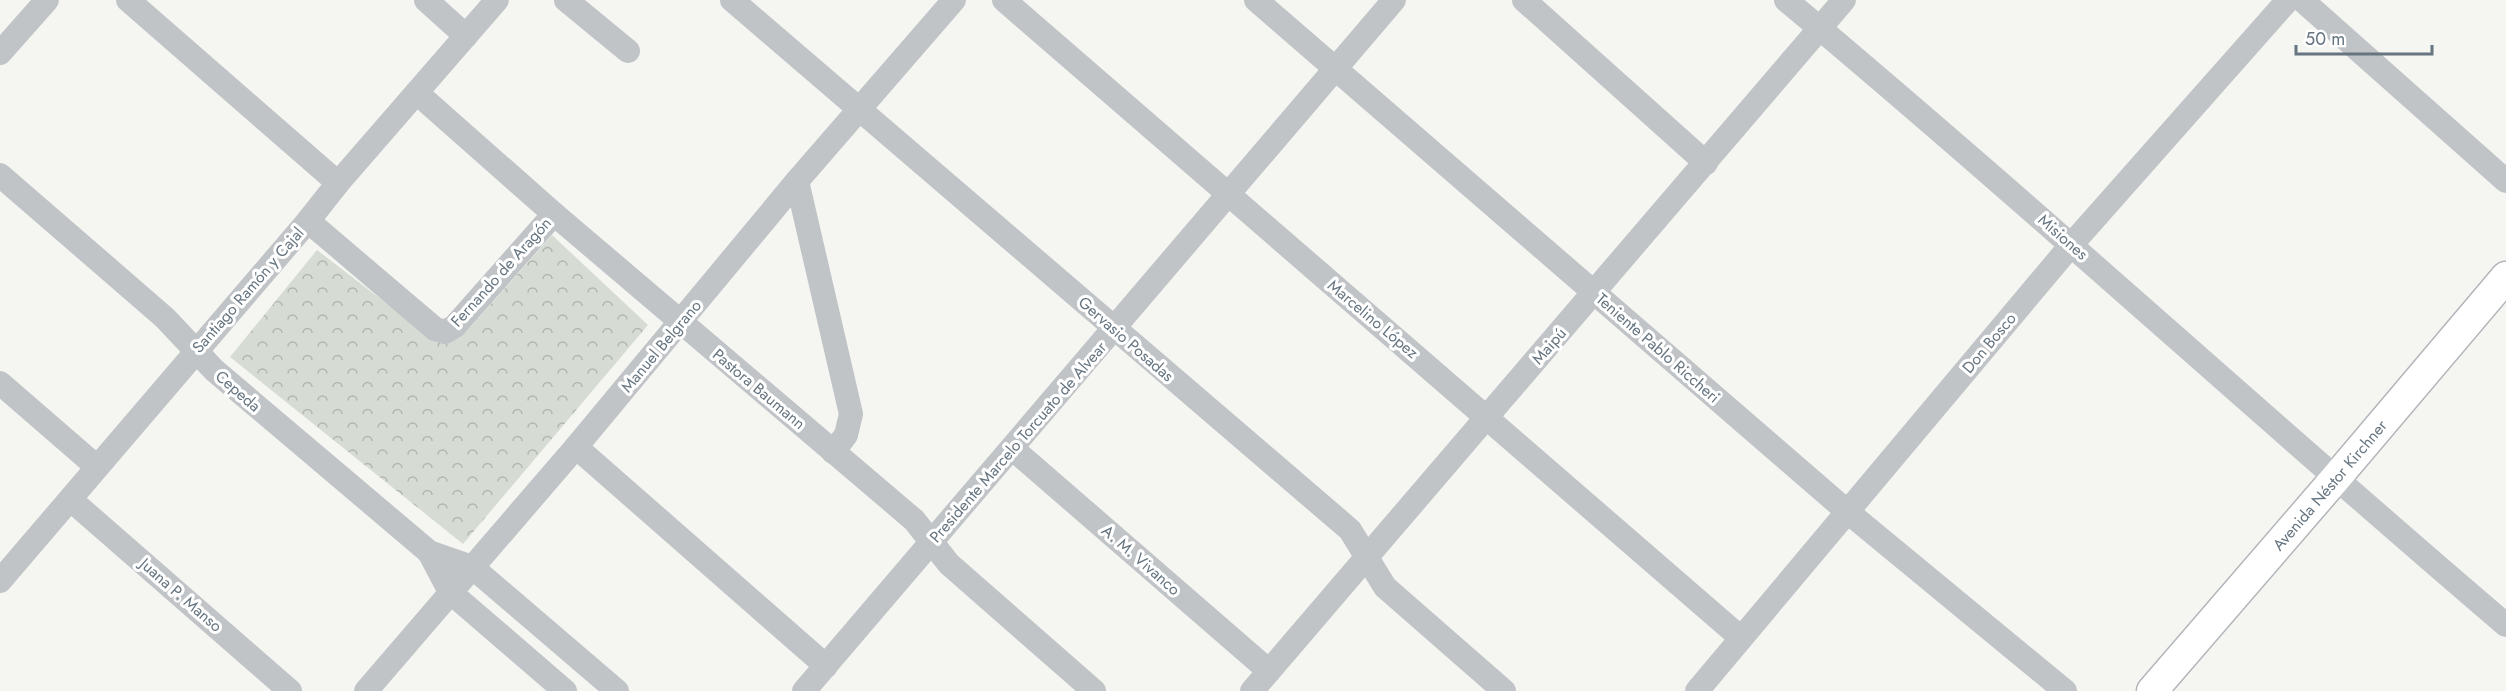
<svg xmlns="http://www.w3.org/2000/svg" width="2506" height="691" font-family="Jost,sans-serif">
	<defs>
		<pattern id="park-crowns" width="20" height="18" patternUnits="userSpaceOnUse" patternTransform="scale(1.5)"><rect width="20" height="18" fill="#d6dcd3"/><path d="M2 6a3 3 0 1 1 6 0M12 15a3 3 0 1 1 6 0" fill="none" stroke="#b1b7b0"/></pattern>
	</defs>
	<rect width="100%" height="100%" fill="#f5f5f2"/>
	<!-- park -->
	<polygon fill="url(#park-crowns)" points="552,235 648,325 463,544 230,357 317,250 434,340 450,338 467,331"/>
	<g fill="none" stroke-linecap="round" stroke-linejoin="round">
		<defs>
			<g id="major">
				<path id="s1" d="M 2152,691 L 2335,479 L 2506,277"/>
			</g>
		</defs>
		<!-- major casing -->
		<use href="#major" stroke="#b2b6b9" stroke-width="33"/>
		<!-- minor -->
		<g stroke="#c0c4c7" stroke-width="24">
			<polyline points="128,0 338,183"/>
			<polyline points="426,0 466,36"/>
			<polyline points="566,0 628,51"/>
			<polyline points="732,0 1350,530 1385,587 1504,691"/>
			<polyline points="1004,0 1741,638"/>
			<polyline points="1256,0 1849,513 2065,691"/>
			<polyline points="1524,0 1706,163"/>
			<path d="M 1786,0 C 2030,204 2264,419 2506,625"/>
			<polyline points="2302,0 2506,181"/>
			<polyline points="0,53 47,0"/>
			<polyline points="417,93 554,214 914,520 949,564 1094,691"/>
			<polyline points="0,175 165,318 214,370 429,552 472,567 617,691"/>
			<polyline points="797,181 851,414 846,435 833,452"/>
			<polyline points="308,221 435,329 445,332 455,326 554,214"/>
			<polyline points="0,383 97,467"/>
			<polyline points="576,447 826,666"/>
			<polyline points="1013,449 1269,671"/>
			<polyline points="71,500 290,691"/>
			<polyline points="429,552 450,592 565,691"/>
			<polyline points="0,581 308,221 338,183 497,0"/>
			<polyline points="366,691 576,447 797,181 954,0"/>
			<polyline points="804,691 1394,0"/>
			<polyline points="1252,691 1844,0"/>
			<polyline points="1697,691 2072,244 2288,0"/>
		</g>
		<!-- major -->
		<use href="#major" stroke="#fff" stroke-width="30"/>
	</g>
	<g text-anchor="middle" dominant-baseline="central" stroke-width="6" stroke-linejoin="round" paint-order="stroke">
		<!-- street labels -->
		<g font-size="16" fill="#667580" stroke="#fff">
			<text transform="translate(2063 237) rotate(41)">Misiones</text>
			<text transform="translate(501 272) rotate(-48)">Fernando de Aragón</text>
			<text transform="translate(248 290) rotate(-49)">Santiago Ramón y Cajal</text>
			<text transform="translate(1373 319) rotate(40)">Marcelino López</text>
			<text transform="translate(1126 339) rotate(41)">Gervasio Posadas</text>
			<text transform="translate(1989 343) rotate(-50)">Don Bosco</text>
			<text transform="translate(661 346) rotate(-50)">Manuel Belgrano</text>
			<text transform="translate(1549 346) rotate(-49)">Maipú</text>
			<text transform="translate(1658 348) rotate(41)">Teniente Pablo Riccheri</text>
			<text transform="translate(759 389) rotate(40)">Pastora Baumann</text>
			<text transform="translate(238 391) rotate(41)">Cepeda</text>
			<text transform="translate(1018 442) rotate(-49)">Presidente Marcelo Torcuato de Alvear</text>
			<text stroke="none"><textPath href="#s1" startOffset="272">Avenida Néstor Kirchner</textPath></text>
			<text transform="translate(1141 560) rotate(41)">A. M. Vivanco</text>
			<text transform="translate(181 595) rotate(41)">Juana P. Manso</text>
		</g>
	</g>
	<!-- scale -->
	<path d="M2296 45v9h136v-9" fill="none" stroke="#667580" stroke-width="3"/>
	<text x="2305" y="45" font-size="18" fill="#667580" stroke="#ffffff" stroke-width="4.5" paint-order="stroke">50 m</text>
</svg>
